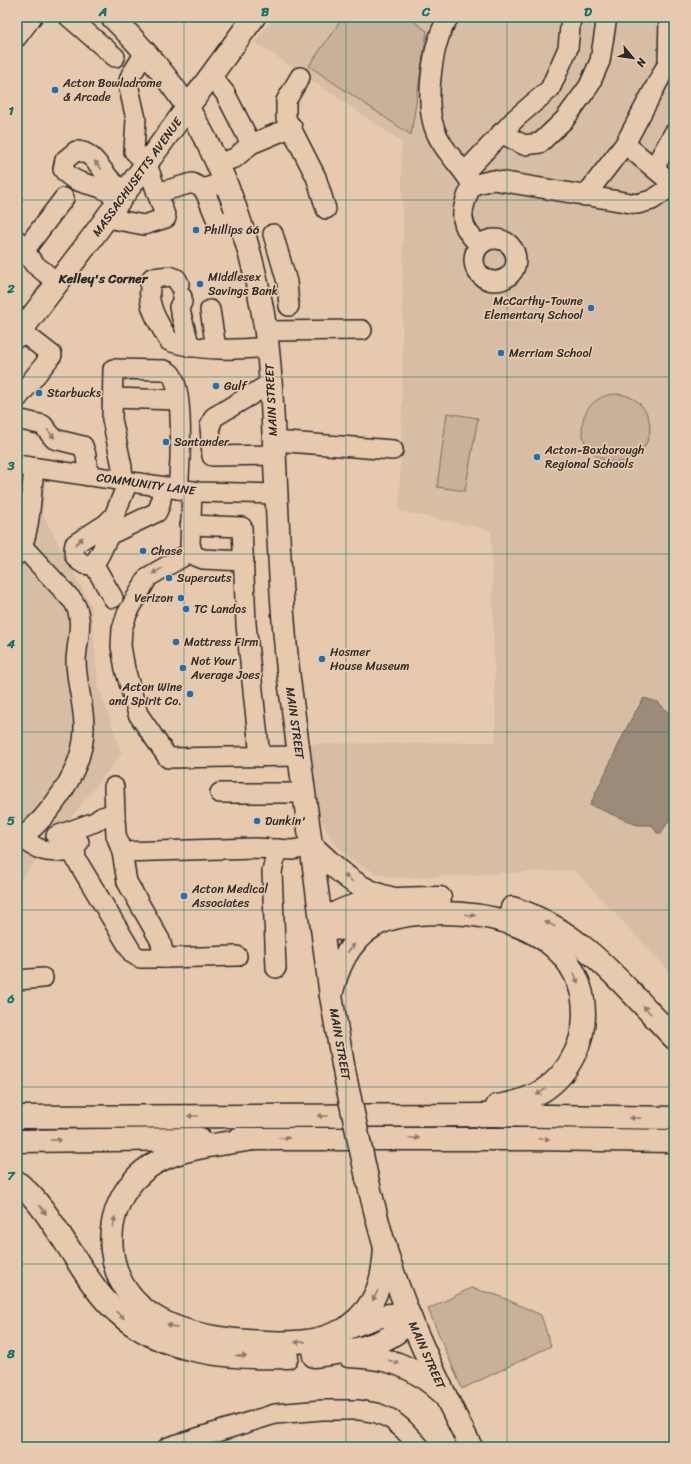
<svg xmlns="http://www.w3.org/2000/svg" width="691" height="1464" font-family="Sriracha,sans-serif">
	<rect width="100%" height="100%" fill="#e7caae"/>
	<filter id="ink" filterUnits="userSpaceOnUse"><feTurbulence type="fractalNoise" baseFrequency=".025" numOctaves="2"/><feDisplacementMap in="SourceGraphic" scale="8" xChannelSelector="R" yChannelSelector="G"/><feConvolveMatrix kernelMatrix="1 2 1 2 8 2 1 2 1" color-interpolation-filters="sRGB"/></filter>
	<g filter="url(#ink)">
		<!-- built -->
		<g fill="#d7bda3">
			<polygon points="274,17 674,17 674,976 574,870 425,877 397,878 380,875 350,860 330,838 323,824 318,810 310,744 496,742 491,530 399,511 402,402 403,239 401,141 255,42"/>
			<polygon points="17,477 45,482 42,513 91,605 98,685 122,754 17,884"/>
		</g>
		<!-- green -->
		<g fill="#c8b099" stroke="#7a6e62">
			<polygon points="343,17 408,17 427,31 411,135 309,66"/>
			<circle cx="616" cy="428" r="34"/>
			<polygon points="447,413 478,418 465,491 437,487"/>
			<polygon points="471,1288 497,1295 541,1315 551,1346 462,1389 428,1309"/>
		</g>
		<!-- water -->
		<polygon fill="#9d8b7a" stroke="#6f655a" points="644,698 658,702 674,718 674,813 661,833 657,833 652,825 637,825 590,805 630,721"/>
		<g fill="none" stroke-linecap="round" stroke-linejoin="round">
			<defs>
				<g id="minor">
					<polyline points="69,17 115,57"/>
					<path d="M 449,17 C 432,40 425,100 434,127 C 441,149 460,164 471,183"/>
					<polyline points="669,17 668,63 625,144 674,185"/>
					<polyline points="17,37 32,17"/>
					<polyline points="145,53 131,75 128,84 136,119 134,151 147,164 157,193 192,183 204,189 224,181"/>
					<polyline points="211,76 225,93 251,144"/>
					<polyline points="300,77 286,101 286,118 316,177 326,209"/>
					<polyline points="501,133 524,145 540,143 565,119 589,86 600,61 607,17"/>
					<polyline points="216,164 235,158 251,144 292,127"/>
					<polyline points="654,168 674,133"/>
					<polyline points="465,172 516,118 550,89 568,48 571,17"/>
					<polyline points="472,185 493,180 637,204 652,200 674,185"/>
					<path d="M 472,185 C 460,210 457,226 480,245"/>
					<polyline points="204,189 217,221 240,223"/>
					<polyline points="585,196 625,144"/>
					<path d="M 120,201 C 114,196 108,191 101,188 C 87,183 72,183 63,169 L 65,160 L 76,151 C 92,150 101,170 111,180 C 115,185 121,188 126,192"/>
					<polyline points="107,218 144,225 166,218 157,193"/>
					<polyline points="273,234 287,282 289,306"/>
					<circle cx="495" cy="260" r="21"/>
					<polyline points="18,241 34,264 58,283"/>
					<polyline points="24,251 64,198"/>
					<path d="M 179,284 L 177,279 L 170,276 L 152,278 C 144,303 157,320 169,341 C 197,351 238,350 268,347"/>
					<polyline points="182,297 182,302 179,307 190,347"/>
					<polyline points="210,310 216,348"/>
					<polyline points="266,331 362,330"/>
					<polyline points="271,383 214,417 210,426 212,456 274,455"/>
					<polyline points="112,398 178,400"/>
					<polyline points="17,399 52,355 21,331"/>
					<polyline points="17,419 43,425 54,439 83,446 86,455 88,476"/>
					<polyline points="274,441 393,450"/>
					<polyline points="17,465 199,492 276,494"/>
					<path d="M 123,481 L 122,467 L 112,419 L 113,369 L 164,370 C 166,371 168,371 170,373 C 185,386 180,468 178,489"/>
					<path d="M 128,482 L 114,516 L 106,524 L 75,544 C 74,548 73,551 75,556 C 77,560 80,562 84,564 C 100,569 102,542 111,534 L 157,512 L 160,505 L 163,487"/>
					<polyline points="192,491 190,544 193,555 203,559 244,561"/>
					<polyline points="190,525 242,527 246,624 260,757"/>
					<polyline points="191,552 148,577 127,614 122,629 121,646 125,669 138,714 168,758 299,756"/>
					<path d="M 17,555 C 31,537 31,492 34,468"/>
					<polyline points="93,563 113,598"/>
					<polyline points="114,787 115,815"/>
					<polyline points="220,793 305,793"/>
					<polygon points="109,815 115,815 116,835 122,852 127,882 160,940 165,958 140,958 133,954 76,859 75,849 79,842 56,836 95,822 102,817"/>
					<path d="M 22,837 C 40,854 51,852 74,852"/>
					<path d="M 17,841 C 50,817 85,768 84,727 C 84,704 76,683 76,660 C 77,641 85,618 73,601 L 23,547"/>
					<polyline points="122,852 255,848 293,850 312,846"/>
					<polyline points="165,958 237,956"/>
					<polyline points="276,968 272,872 277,849"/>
					<polyline points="17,980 43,978"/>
					<polyline points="168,1447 275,1414 322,1410 359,1410 377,1413 391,1419 403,1429 420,1447"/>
				</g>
				<g id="major">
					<path d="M 112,17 C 139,44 166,74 187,107 C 229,174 255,255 266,333 C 271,369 272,406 274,442 C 278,521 280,600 289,679 L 331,996 L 345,1076"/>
					<polyline points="17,336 91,239 254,17"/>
					<path d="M 367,1178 C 374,1206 380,1233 389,1260 C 410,1325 440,1386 471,1447"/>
				</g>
				<g id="highway">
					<path d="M 312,846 C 336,868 358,892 391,898"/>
					<path d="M 512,908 C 581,929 626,988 674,1038"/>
					<path d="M 377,923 L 340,929 L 322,924 C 343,898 407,898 440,898"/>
					<path d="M 331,996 C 337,968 348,942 374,926 C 393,915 419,913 441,913 C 498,913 567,931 582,994 C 586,1013 584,1035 575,1053 C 559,1087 532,1101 497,1106"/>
					<polyline points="17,1117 492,1115 674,1118"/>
					<polyline points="238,1139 530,1139 674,1141"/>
					<path d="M 253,1139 C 214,1146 164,1147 135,1179 C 117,1198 109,1225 112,1251 C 121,1321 190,1337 248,1341 C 271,1343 295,1344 318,1339 C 344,1333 384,1306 410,1317 C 396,1346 342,1353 314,1356"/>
					<polyline points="17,1141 200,1139"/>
					<path d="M 17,1182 C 42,1202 58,1232 76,1259 C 88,1278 100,1297 117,1312 C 161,1353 229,1359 287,1357"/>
					<path d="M 349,1326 C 377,1306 384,1278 385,1245"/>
					<path d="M 349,1356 C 391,1358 412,1365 444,1394"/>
				</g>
			</defs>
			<!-- minor casing -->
			<use href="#minor" stroke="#2b2b2b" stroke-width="22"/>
			<!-- major casing -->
			<use href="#major" stroke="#2b2b2b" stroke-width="25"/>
			<!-- highway casing -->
			<use href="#highway" stroke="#2b2b2b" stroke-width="25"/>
			<!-- minor -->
			<use href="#minor" stroke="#e7caae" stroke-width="19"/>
			<!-- major -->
			<use href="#major" stroke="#e7caae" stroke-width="22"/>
			<!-- highway -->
			<use href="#highway" stroke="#e7caae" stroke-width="22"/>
			<defs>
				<polyline id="major-bridge" points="345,1076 367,1178"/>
			</defs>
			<!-- major-bridge casing -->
			<use href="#major-bridge" stroke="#2b2b2b" stroke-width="25" stroke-linecap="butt"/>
			<!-- major-bridge -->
			<use href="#major-bridge" stroke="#e7caae" stroke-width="22"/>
		</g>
		<!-- one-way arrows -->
		<defs><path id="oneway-solid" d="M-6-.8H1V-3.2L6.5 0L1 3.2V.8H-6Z"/></defs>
		<g fill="#897a6c">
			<use href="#oneway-solid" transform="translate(98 165) rotate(-131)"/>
			<use href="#oneway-solid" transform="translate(51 434) rotate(48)"/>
			<use href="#oneway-solid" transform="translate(79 541) rotate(-43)"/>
			<use href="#oneway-solid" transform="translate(157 571) rotate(151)"/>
			<use href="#oneway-solid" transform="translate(348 878) rotate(-143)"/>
			<use href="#oneway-solid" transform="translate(470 915) rotate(7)"/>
			<use href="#oneway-solid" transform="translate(550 924) rotate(-152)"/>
			<use href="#oneway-solid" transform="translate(351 948) rotate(-51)"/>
			<use href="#oneway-solid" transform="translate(576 978) rotate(68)"/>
			<use href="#oneway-solid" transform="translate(647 1010) rotate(-134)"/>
			<use href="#oneway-solid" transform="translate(541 1092) rotate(146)"/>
			<use href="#oneway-solid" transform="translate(193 1116) rotate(180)"/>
			<use href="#oneway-solid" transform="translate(323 1116) rotate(180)"/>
			<use href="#oneway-solid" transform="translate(635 1118) rotate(-179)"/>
			<use href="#oneway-solid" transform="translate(284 1138) rotate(-1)"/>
			<use href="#oneway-solid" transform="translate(414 1138)"/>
			<use href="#oneway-solid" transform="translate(544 1139) rotate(1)"/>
			<use href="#oneway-solid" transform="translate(56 1140) rotate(-1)"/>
			<use href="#oneway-solid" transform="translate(43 1210) rotate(54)"/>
			<use href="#oneway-solid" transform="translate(114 1222) rotate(-80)"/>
			<use href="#oneway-solid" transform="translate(375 1296) rotate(118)"/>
			<use href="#oneway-solid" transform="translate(120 1315) rotate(41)"/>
			<use href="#oneway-solid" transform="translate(172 1326) rotate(-159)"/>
			<use href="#oneway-solid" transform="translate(300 1342) rotate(176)"/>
			<use href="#oneway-solid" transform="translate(241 1356) rotate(5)"/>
			<use href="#oneway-solid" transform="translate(394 1362) rotate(19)"/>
		</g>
	</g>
	<!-- grid -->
	<path fill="none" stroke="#0f766e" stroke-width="1" stroke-opacity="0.55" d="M 184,17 L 184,1447M 346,17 L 346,1447M 507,17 L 507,1447M 17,200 L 674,200M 17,377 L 674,377M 17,554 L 674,554M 17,732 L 674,732M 17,910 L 674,910M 17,1087 L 674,1087M 17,1264 L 674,1264"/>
	<!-- markers -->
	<g fill="#1f6fb2" stroke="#e7caae" stroke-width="1.5">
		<circle cx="55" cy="90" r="4"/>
		<circle cx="196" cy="230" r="4"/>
		<circle cx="200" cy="284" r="4"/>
		<circle cx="591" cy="308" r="4"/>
		<circle cx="501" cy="353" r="4"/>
		<circle cx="216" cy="386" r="4"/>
		<circle cx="39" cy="393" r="4"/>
		<circle cx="166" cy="442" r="4"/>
		<circle cx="537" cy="457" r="4"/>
		<circle cx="143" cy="551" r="4"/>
		<circle cx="169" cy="578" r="4"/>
		<circle cx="181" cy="598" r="4"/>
		<circle cx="186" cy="609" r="4"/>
		<circle cx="176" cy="642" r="4"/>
		<circle cx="322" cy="659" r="4"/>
		<circle cx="183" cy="668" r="4"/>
		<circle cx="190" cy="694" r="4"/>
		<circle cx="257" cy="821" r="4"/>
		<circle cx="184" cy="896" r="4"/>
	</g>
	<g text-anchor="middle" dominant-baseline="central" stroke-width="3.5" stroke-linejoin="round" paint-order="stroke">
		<!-- poi labels -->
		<g font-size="12" fill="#2b2b2b" stroke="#e7caae" text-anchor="start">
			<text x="63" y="83">Acton Bowladrome<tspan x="63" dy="14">&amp; Arcade</tspan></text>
			<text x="204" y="230">Phillips 66</text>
			<text x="208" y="277">Middlesex<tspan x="208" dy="14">Savings Bank</tspan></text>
			<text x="583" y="301" text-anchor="end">McCarthy-Towne<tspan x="583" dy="14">Elementary School</tspan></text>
			<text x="509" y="353">Merriam School</text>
			<text x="224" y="386">Gulf</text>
			<text x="47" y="393">Starbucks</text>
			<text x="174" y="442">Santander</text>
			<text x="545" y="450">Acton-Boxborough<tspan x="545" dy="14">Regional Schools</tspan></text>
			<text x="151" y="551">Chase</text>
			<text x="177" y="578">Supercuts</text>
			<text x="173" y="598" text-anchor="end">Verizon</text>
			<text x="194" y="609">TC Landos</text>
			<text x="184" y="642">Mattress Firm</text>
			<text x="330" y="652">Hosmer<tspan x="330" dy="14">House Museum</tspan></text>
			<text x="191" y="661">Not Your<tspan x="191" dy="14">Average Joes</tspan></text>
			<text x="182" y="687" text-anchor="end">Acton Wine<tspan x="182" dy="14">and Spirit Co.</tspan></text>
			<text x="265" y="821">Dunkin'</text>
			<text x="192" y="889">Acton Medical<tspan x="192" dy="14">Associates</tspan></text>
		</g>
		<!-- street labels -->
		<g font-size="12" fill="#2b2b2b" stroke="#e7caae">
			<text transform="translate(137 177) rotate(-54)">MASSACHUSETTS AVENUE</text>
			<text transform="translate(271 400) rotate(-93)">MAIN STREET</text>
			<text transform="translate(146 484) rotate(8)">COMMUNITY LANE</text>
			<text transform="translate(295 723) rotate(82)">MAIN STREET</text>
			<text transform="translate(340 1044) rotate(80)">MAIN STREET</text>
			<text transform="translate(427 1355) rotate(66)">MAIN STREET</text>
		</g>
		<!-- neighbourhood labels -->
		<g font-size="13" font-weight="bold" fill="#2b2b2b" stroke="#e7caae">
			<text x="103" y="278">Kelley's Corner</text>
		</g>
	</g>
	<!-- margin -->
	<rect width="691" height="1464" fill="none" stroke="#e7caae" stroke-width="44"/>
	<!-- north arrow -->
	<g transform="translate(633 58) rotate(119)" stroke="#e7caae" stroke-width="3" paint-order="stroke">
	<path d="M0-3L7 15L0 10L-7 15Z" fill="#2b2b2b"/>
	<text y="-6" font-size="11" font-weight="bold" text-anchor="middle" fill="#2b2b2b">N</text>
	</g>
	<rect x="22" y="22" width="647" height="1420" fill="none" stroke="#0f766e" stroke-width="1.5"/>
	<g font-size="13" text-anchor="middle" font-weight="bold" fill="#0f766e">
		<text x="103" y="16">A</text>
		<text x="265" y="16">B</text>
		<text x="426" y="16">C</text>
		<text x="588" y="16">D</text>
		<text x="11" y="115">1</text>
		<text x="11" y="293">2</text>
		<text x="11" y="470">3</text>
		<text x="11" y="648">4</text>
		<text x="11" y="825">5</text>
		<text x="11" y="1003">6</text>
		<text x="11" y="1180">7</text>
		<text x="11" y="1358">8</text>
	</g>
</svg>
